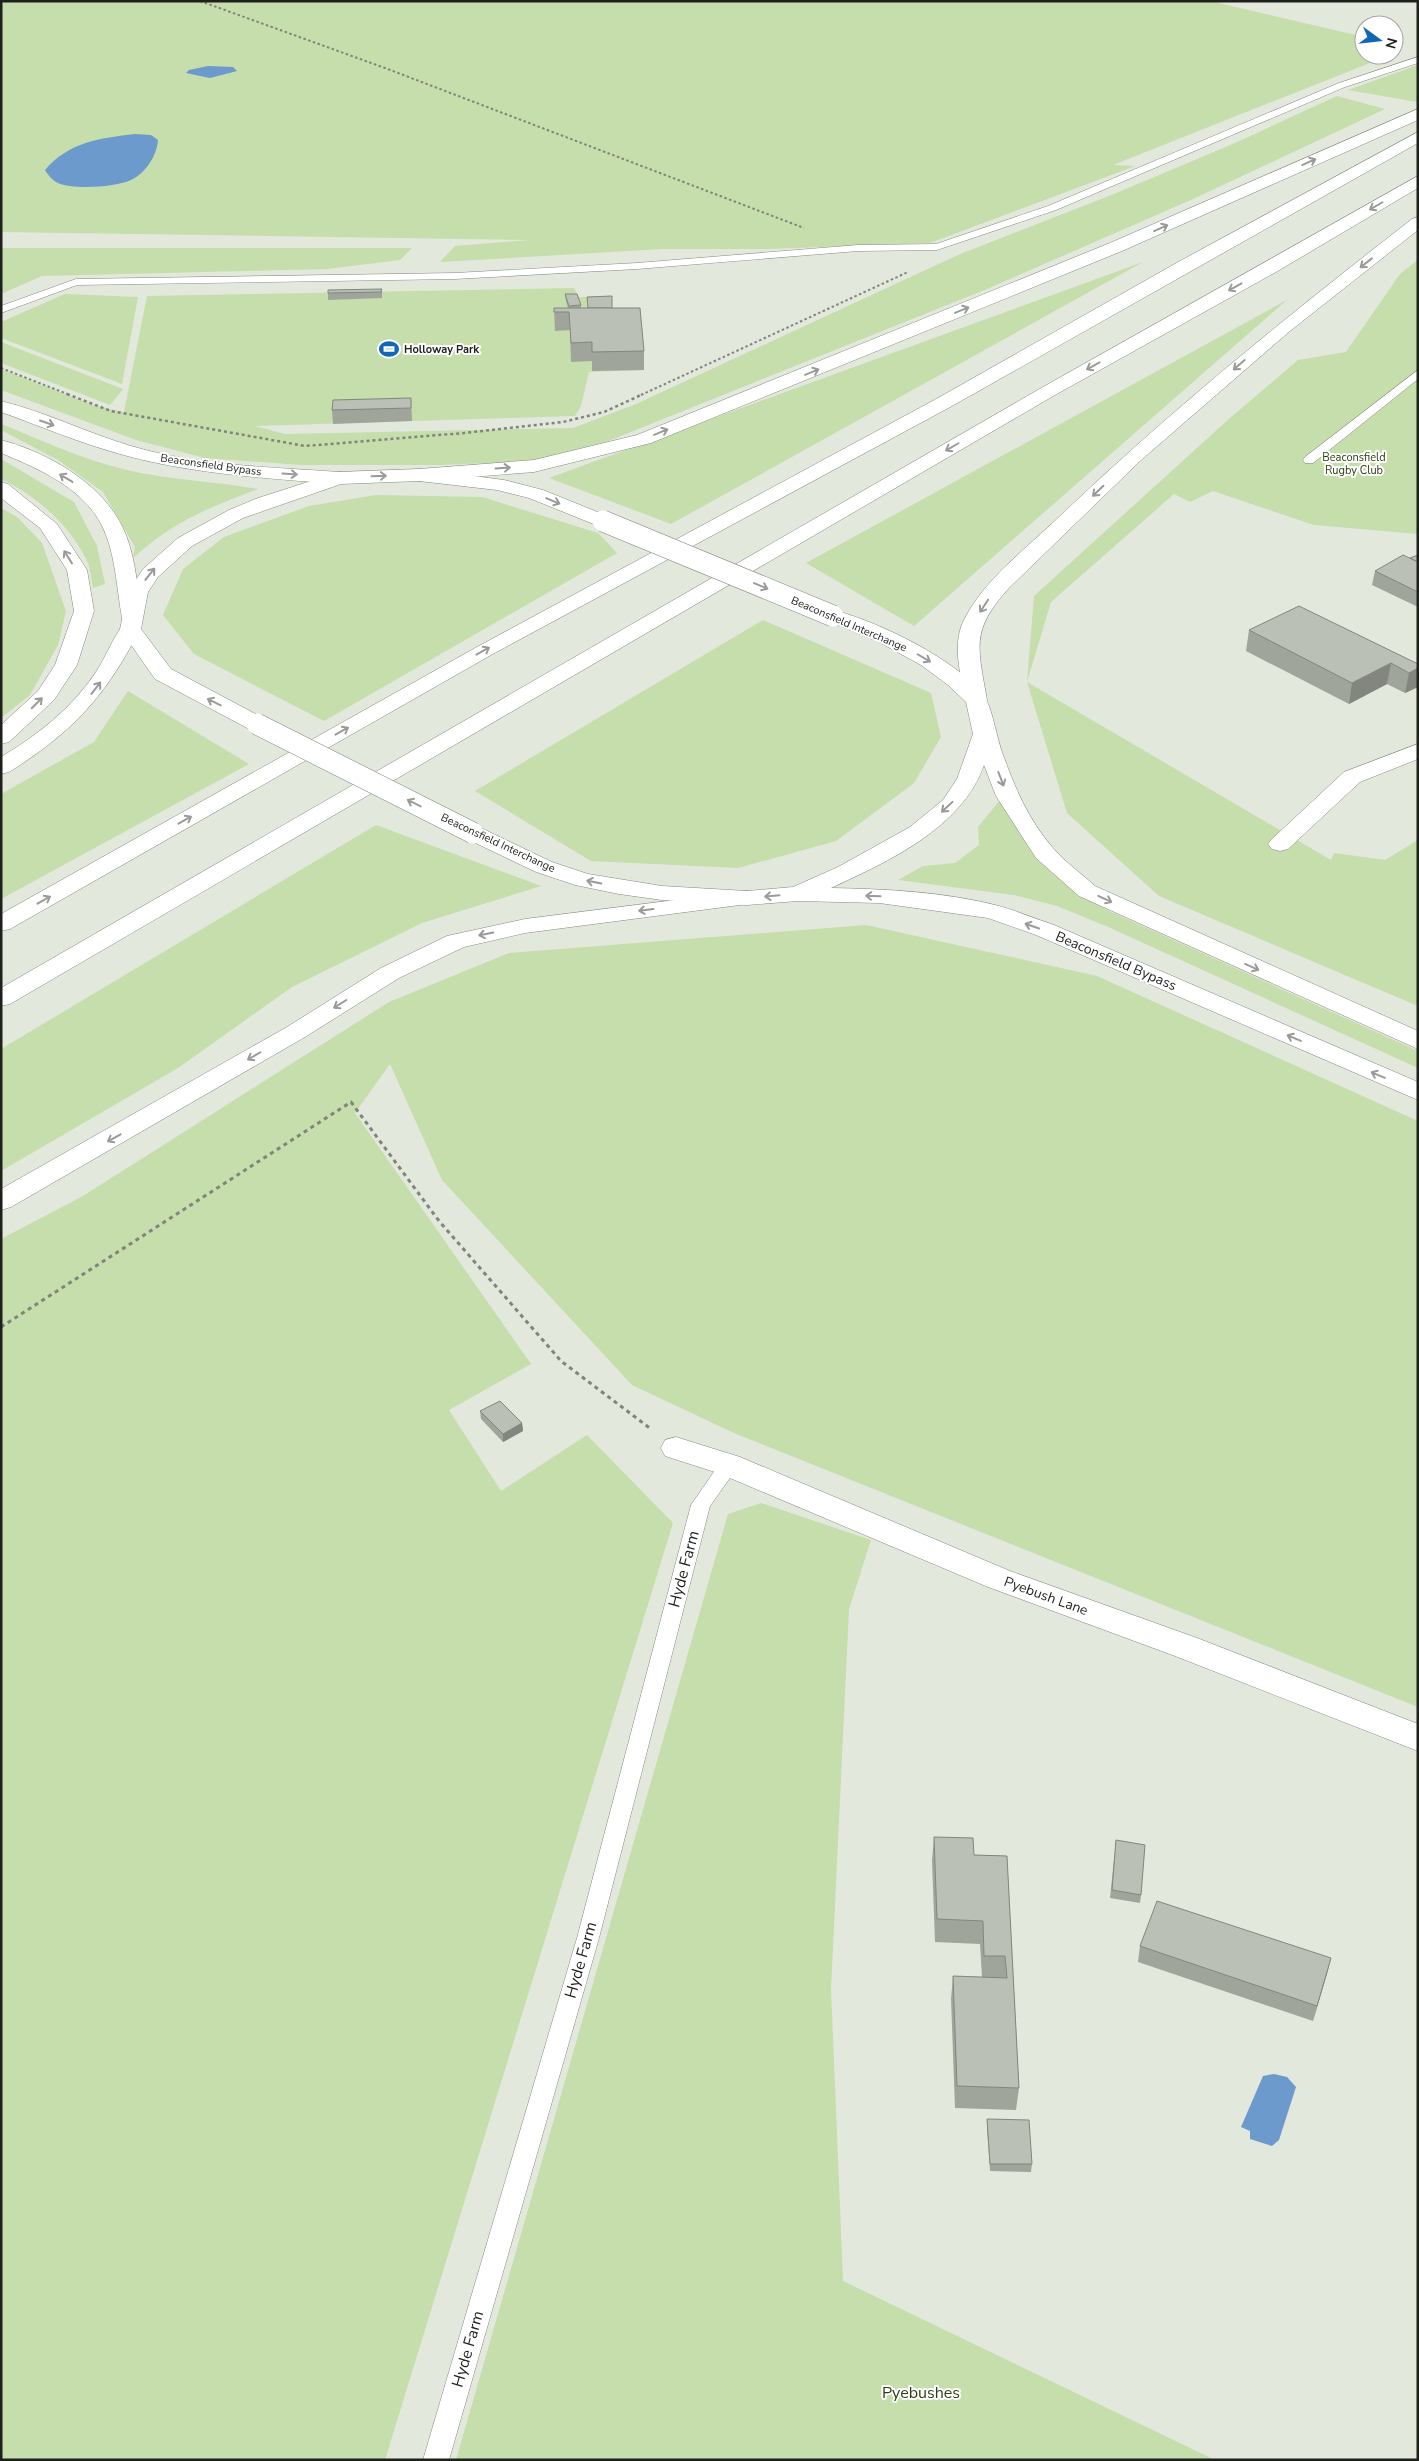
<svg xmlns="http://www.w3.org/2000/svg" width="1419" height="2461" font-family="'Nunito Sans',sans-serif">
	<rect width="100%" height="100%" fill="#e2e8dc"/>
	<!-- green -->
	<g fill="#c6ddac">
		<polygon points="1,1 1210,1 1364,37 1364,55 1390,55 1113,165 1135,166 930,243 768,249 662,249 440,262 455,246 530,240 1,232"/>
		<polygon points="1418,65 1417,102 1348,90"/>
		<polygon points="1337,96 1385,109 1193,199 987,289 606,442 530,461 440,465 302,465 205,458 136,440 1,390 1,369 96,406 124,412 147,296 574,288 579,297 587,297 588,303 613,319 640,327 644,370 589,372 581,406 575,416 255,426 285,434 573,428 636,404 958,255 1114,194 1235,143"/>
		<polygon points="1,248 412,248 400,260 327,269 42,276 1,294"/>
		<polygon points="1418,260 1418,534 1314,525 1213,491 1190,502 1174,494 1051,602 1027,682 1331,860 1334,853 1385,860 1418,840 1418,1006 1159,896 1067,813 1027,682 1034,596 1230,418 1298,360 1346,352 1400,274"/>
		<polygon points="1143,262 671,524 549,478"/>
		<polygon points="65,294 138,297 122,384 1,338 1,322"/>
		<polygon points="1287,300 914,626 806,563"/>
		<polygon points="1,342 123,389 110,405 1,363"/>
		<path d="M 1,424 C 42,440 80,459 123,469 C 167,480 213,481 258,489 C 210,507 172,522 133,558 L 135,547 L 103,492 L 58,460 L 1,430 Z"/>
		<path d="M 1,459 L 74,502 L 97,546 L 105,584 L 93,588 C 91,579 91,569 87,561 C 70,525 37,496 1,479 Z"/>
		<polygon points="376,495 482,497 598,533 617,553 324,721 194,654 163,615 183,569 224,537 309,506"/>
		<polygon points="1,508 17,517 42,543 66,611 58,645 30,695 1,718"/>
		<polygon points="763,620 931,693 941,737 914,783 836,841 738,868 591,861 475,791"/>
		<polygon points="128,691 249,764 1,899 1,794 94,742"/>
		<polygon points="1000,800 1068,885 1107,910 1418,1051 1418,1068 1106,926 1057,906 1014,895 898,880 923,866 955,863 979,845 978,827"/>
		<polygon points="376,825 541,886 422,923 292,987 178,1068 1,1171 1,1049"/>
		<polygon points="866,925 1097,976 1418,1121 1418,1707 734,1433 632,1385 442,1180 390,1064 355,1113 531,1364 449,1410 501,1491 587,1435 673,1523 385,2460 1,2460 1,1239 83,1196 389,1002 509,953"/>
		<polygon points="761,1503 871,1540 849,1609 831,1989 843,2281 1215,2460 456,2460 728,1514"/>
	</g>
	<!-- water -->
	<g fill="#6d9acc">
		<polygon points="208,66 233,67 237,71 210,78 186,73 189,70"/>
		<path d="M 135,134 L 151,135 L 158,140 C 157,155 146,173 131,180 C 117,187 73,190 58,183 C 53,181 48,175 45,170 C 69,142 100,138 135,134 Z"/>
		<polygon points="1274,2074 1287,2077 1296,2087 1279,2140 1272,2146 1250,2139 1250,2131 1241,2127 1263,2076"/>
	</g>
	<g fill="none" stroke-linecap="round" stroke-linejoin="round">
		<defs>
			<g id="service">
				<polygon points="1418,57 1418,63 1345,87 1056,210 937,250 858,251 637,269 455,279 77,285 1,313 1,306 76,279 455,273 637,263 858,245 936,244 1048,206 1339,83"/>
				<polygon points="1418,370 1418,379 1313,463 1305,463 1303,460 1305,457"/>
				<polygon points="729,1458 736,1460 739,1465 710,1506 599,1938 449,2460 423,2460 577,1938 691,1505 722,1460"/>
			</g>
			<g id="minor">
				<polygon points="1418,744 1418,759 1360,782 1288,849 1280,851 1272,849 1268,844 1272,839 1344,772"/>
				<polygon points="676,1437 740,1457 1010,1571 1197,1638 1418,1724 1418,1751 1175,1656 988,1587 718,1473 665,1456 661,1448 665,1440"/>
			</g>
			<g id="primary">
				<path d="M 1,401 C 46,412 87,433 131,446 C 198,466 270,467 339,472 L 346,474 L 349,478 L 346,482 L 339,484 C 265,478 191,474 120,454 C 80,443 40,426 1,412 Z"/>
				<path d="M 1,440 C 50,453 107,486 126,535 C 136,561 138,591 142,618 L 139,622 L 132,624 L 125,622 L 122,618 C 117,591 116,561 106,535 C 90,491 42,470 1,453 Z"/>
			</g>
			<g id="trunk">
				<polygon points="419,469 504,480 543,490 610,517 613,521 610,525 596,525 529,498 497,490 419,481 341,484 243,518 192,546 158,577 148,592 141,629 171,669 265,719 268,724 265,729 257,731 249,729 155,679 120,629 128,592 143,569 178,538 229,510 258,498 339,472"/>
				<path d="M 833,610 C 875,620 961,661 985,698 C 992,708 997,738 1002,752 C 1014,786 1029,821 1053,848 C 1065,862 1082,874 1095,886 L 1418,1031 L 1418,1049 L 1079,896 L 1036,858 L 996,796 L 984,765 C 962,828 889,861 831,888 C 887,889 945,892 999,906 C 1017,911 1036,919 1054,925 L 1418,1082 L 1418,1100 L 1036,935 L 988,918 L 879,903 L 798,901 L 747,905 L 662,900 L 619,894 L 575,885 L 536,872 L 465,838 L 461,833 L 465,828 L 473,826 L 481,828 L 552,862 L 588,874 L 662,886 L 747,891 L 793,887 L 838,867 L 910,827 L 943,800 L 957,779 L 973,734 L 966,702 L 948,685 L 921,665 L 879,642 L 826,620 L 823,616 L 826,612 Z"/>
			</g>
			<g id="motorway">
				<polygon points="1418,109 1418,120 1122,251 651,443 534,472 419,481 412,479 409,475 412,471 419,469 534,460 637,435 1110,243"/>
				<polygon points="1418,132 1418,143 952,406 491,655 10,929 1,931 1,914 477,647 938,398 1180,261"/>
				<polygon points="1418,176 1418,188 1276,272 1055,395 10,1004 1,1006 1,988 1043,387"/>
				<path d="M 1418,217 L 1418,230 L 1290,331 L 1140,461 L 1009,588 C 970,631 978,647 987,700 L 984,705 L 976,707 L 968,705 L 965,700 C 961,675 952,646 963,622 C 983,580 1027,548 1060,516 C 1171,410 1291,313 1412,219 Z"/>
				<polygon points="1,482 8,484 57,524 87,570 94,611 77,665 54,700 9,742 1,744 1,725 38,691 55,665 74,611 67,570 40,528 1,498"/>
				<path d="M 130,623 L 137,625 L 140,629 C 106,696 73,732 9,772 L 1,774 L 1,757 C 38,735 72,708 96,672 C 106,657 112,639 123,625 Z"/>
				<polygon points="747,891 755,893 759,898 755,903 525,933 464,947 399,978 305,1037 11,1207 1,1210 1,1189 287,1027 381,968 447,936 525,919"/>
			</g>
		</defs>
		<!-- service casing -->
		<use href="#service" stroke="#858a7f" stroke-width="1"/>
		<!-- minor casing -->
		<use href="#minor" stroke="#858a7f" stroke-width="1"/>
		<!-- primary casing -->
		<use href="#primary" stroke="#858a7f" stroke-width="1"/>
		<!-- trunk casing -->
		<use href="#trunk" stroke="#858a7f" stroke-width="1"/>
		<!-- motorway casing -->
		<use href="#motorway" stroke="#858a7f" stroke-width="1"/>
		<!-- path-far2 -->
		<g stroke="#80847c" stroke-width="2" stroke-dasharray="2.5 2.5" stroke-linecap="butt">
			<polyline points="200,1 385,68 804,228"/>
			<polyline points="1,368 70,395"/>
			<polyline points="641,395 908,272"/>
		</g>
		<!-- path-far1 -->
		<polyline stroke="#80847c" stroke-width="2.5" stroke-dasharray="3 3" stroke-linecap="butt" points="67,394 111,411 305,446 464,433 563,422 604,412 643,394"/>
		<!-- path -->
		<polyline stroke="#80847c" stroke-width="3" stroke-dasharray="4 4" stroke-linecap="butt" points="1,1327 351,1102 439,1221 561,1361 651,1429"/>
		<!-- service -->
		<use href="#service" fill="#fff" fill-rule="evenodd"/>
		<!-- minor -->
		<use href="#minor" fill="#fff" fill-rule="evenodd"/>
		<!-- primary -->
		<use href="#primary" fill="#fff" fill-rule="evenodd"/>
		<!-- trunk -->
		<use href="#trunk" fill="#fff" fill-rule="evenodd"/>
		<!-- motorway -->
		<use href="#motorway" fill="#fff" fill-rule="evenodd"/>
		<defs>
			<g id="trunk-bridge">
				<polyline points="603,521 833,616"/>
				<polyline points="257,724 473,833"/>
			</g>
		</defs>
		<!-- trunk-bridge casing -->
		<use href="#trunk-bridge" stroke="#858a7f" stroke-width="22" stroke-linecap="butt"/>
		<!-- trunk-bridge -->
		<use href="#trunk-bridge" stroke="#fff" stroke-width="21"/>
	</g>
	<!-- wall -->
	<g fill="#a0a59c">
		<polygon points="382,289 382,298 328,300 328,293"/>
		<polygon points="565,294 581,305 581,308 612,308 644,351 644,370 592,371 592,361 571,362 570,330 555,331 554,308 568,308 566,301"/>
		<polygon points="411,398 412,421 333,424 332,410"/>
		<polygon points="1418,555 1418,607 1372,585 1375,571"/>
		<polygon points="1249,630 1418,664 1418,687 1405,693 1387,684 1349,704 1246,651"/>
		<polygon points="480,1411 522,1423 523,1431 503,1442 481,1419"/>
		<polygon points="934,1837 974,1855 1007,1856 1019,2088 1016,2110 955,2108 951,1999 953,1976 982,1977 980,1944 935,1942 932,1860"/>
		<polygon points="1116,1840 1141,1895 1140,1903 1110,1898"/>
		<polygon points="1140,1946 1331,1958 1313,2021 1138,1962"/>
		<polygon points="987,2119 1032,2164 1031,2172 990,2171 987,2127"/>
	</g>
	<!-- shaded-wall -->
	<g fill="#82867f">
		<polygon points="1391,663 1387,684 1349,704 1352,683"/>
		<polygon points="1418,668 1418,687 1405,693 1409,673"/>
		<polygon points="522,1423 523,1431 503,1442 503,1434"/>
		<polygon points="1331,1958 1327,1974 1313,2021 1317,2006"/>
	</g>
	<!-- building -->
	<g fill="#bac0b5" stroke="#82867f">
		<polygon points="382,289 381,292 328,293 328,290"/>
		<polygon points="565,294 577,294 581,305 569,306"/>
		<polygon points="612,296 612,308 588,308 587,297"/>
		<polygon points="554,308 640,308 644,351 592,352 592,342 571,343 569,312 554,312"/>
		<polygon points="411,398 411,408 332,410 333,400"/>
		<polygon points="1403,555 1418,562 1418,592 1375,571"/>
		<polygon points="1418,555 1418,562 1410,558"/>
		<polygon points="1299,606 1418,664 1418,668 1409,673 1391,663 1352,683 1249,630"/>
		<polygon points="500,1401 522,1423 503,1434 480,1411"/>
		<polygon points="934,1837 973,1838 974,1855 1007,1856 1019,2088 957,2086 953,1976 1007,1978 1005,1956 984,1956 983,1921 937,1919"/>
		<polygon points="1116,1840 1145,1845 1141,1895 1112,1890"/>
		<polygon points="1157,1901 1331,1958 1317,2006 1140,1946"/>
		<polygon points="987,2119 1029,2120 1032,2164 990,2164"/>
	</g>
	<!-- one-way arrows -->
	<defs><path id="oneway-shaft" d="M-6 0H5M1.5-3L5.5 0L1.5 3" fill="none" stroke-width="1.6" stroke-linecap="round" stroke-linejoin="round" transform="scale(1.25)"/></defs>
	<g stroke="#9a9b99">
		<use href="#oneway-shaft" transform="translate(1309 162) rotate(-24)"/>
		<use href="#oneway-shaft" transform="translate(1376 206) rotate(150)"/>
		<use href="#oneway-shaft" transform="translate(1161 228) rotate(-24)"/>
		<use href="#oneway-shaft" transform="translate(1366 263) rotate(142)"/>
		<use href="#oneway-shaft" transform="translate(1235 287) rotate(151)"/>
		<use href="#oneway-shaft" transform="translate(962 310) rotate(-22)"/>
		<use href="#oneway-shaft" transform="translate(1239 365) rotate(139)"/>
		<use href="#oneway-shaft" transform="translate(1093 366) rotate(151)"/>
		<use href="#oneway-shaft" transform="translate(812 372) rotate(-22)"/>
		<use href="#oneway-shaft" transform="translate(47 423) rotate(19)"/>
		<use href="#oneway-shaft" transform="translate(661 432) rotate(-22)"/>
		<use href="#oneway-shaft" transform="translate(952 447) rotate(150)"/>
		<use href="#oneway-shaft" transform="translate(503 468) rotate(-4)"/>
		<use href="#oneway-shaft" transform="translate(290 474) rotate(4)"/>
		<use href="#oneway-shaft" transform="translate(379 476) rotate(-2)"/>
		<use href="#oneway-shaft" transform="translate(66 478) rotate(-149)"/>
		<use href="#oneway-shaft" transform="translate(1098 491) rotate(136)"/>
		<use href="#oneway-shaft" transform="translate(553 501) rotate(22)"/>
		<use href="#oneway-shaft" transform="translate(68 557) rotate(-122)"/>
		<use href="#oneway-shaft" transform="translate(150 574) rotate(-51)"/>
		<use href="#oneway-shaft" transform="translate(761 586) rotate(23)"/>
		<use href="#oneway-shaft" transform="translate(984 606) rotate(123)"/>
		<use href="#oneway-shaft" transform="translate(483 651) rotate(-29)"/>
		<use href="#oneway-shaft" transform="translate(924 658) rotate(30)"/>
		<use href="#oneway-shaft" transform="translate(96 688) rotate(-52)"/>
		<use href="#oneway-shaft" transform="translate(214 702) rotate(-153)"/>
		<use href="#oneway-shaft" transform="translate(37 703) rotate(-45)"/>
		<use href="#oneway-shaft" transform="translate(342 731) rotate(-29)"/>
		<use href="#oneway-shaft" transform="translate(1001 779) rotate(69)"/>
		<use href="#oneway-shaft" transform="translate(414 803) rotate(-153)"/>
		<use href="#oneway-shaft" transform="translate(947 807) rotate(137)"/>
		<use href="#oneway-shaft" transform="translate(185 820) rotate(-29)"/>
		<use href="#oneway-shaft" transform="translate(594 882) rotate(-169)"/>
		<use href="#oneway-shaft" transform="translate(772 896) rotate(175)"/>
		<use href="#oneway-shaft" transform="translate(873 896) rotate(-178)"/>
		<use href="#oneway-shaft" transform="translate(1105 899) rotate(25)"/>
		<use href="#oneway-shaft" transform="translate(44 900) rotate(-29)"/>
		<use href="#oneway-shaft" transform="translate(646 910) rotate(173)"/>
		<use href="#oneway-shaft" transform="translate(1032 926) rotate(-161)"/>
		<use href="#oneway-shaft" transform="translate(486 934) rotate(168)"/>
		<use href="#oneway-shaft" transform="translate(1252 967) rotate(24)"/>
		<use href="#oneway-shaft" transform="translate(340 1004) rotate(148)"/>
		<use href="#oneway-shaft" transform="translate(1294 1038) rotate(-157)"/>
		<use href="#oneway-shaft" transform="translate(254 1056) rotate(150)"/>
		<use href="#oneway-shaft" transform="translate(1378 1075) rotate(-157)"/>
		<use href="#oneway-shaft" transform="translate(114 1138) rotate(151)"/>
	</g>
	<!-- icons -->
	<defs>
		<symbol id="stadium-bare" viewBox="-9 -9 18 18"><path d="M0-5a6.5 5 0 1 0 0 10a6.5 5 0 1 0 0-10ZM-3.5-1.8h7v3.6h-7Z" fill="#1267b5" stroke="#fff" stroke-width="2.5" paint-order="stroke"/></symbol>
	</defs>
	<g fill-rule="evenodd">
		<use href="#stadium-bare" x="375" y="335" width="28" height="28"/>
	</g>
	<g text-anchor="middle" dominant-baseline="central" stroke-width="4" stroke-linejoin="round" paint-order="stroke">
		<!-- far-poi labels -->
		<g font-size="11" font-weight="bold" fill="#1e201c" stroke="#fff" text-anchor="start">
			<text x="404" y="349">Holloway Park</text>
		</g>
		<!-- far-park labels -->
		<g font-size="11" fill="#2c3e11" stroke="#fff">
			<text x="1354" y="457">Beaconsfield<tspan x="1354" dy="13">Rugby Club</tspan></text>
		</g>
		<!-- far-street labels -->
		<g font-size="11" fill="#1e201c" stroke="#fff">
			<text transform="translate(211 465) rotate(8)">Beaconsfield Bypass</text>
			<text transform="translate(849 624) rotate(23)">Beaconsfield Interchange</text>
			<text transform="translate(498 843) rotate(25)">Beaconsfield Interchange</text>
		</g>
		<!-- street labels -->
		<g font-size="14" fill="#1e201c" stroke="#fff">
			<text transform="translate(1116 961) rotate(23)">Beaconsfield Bypass</text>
			<text transform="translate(1046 1596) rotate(20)">Pyebush Lane</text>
		</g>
		<!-- near-street labels -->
		<g font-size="16" fill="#1e201c" stroke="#fff">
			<text transform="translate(684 1569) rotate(-75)">Hyde Farm</text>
			<text transform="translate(581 1960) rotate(-74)">Hyde Farm</text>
			<text transform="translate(468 2349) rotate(-74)">Hyde Farm</text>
		</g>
		<!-- near-park labels -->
		<g font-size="16" fill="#2c3e11" stroke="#fff">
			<text x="921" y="2393">Pyebushes</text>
		</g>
	</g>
	<!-- border -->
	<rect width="1419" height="2461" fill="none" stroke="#1e201c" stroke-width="5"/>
	<!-- north arrow -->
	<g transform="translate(1379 40) rotate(105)"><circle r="24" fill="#ffffff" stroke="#a5a6a4"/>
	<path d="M0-4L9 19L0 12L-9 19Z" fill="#1267b5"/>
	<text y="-8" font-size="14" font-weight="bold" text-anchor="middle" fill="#1e201c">N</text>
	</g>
</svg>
